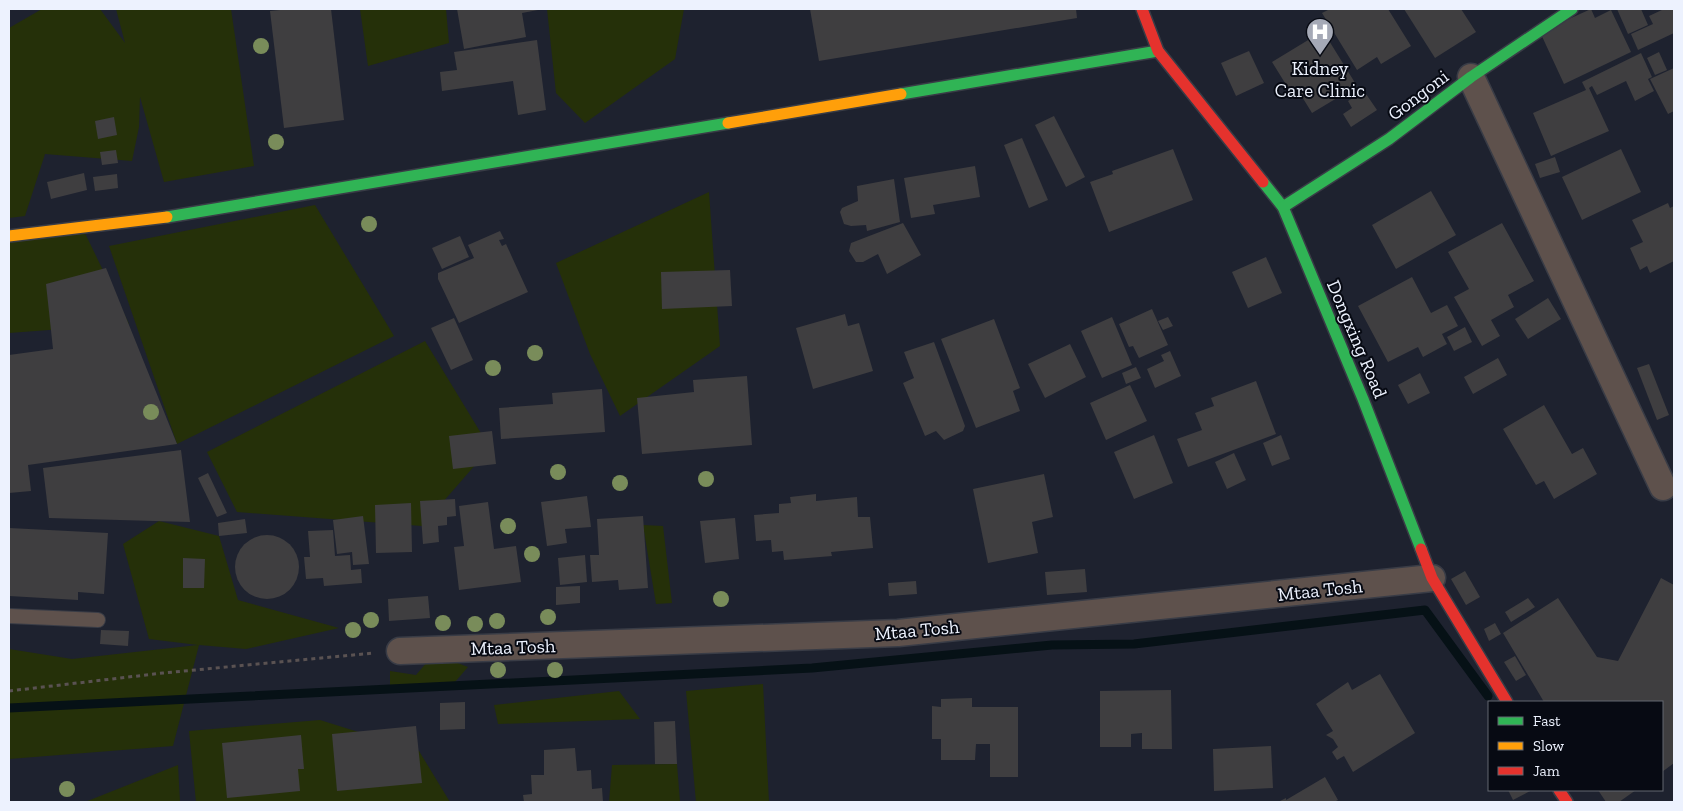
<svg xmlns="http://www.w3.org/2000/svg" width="1683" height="811" font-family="'Zilla Slab',serif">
	<rect width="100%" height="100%" fill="#1e222f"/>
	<!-- green -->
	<g fill="#253009">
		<polygon points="42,9 100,9 125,43 116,9 231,9 254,166 164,182 140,97 139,127 132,161 45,154 25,216 9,218 9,28"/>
		<polygon points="360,9 446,9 449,43 368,66"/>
		<polygon points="547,9 684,9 675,59 585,123 556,93"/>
		<polygon points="709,192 720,346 620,416 590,354 556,263"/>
		<polygon points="315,205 394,336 177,444 109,246"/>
		<polygon points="82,227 129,324 9,333 9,239"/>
		<polygon points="425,341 490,448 422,526 237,512 207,452"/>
		<polygon points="159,521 219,536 238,600 339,628 246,649 199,645 173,746 9,759 9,649 72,659 198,645 149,639 123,544"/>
		<polygon points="643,525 663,526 672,603 656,604"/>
		<polygon points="434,654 468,667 455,682 390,690 390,671 416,675"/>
		<polygon points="763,684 769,802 696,802 686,691"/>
		<polygon points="619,691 640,719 498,724 494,705"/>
		<polygon points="320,720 419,751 450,802 196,802 189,731"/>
		<polygon points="677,764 680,802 609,802 612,765"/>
		<polygon points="178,765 180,802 85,802"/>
	</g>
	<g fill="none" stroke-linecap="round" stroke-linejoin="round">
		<!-- stream -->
		<polyline stroke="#061116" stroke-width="9" points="9,708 812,668 1052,645 1134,644 1425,610 1488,696"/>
	</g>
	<!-- building -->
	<g fill="#3f3e40">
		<polygon points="290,9 331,9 344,120 284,128 270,11"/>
		<polygon points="457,9 538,9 538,10 522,13 526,37 464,49"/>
		<polygon points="810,9 1076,9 1077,18 819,61"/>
		<polygon points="1330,9 1388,9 1411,46 1381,64 1377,57 1357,70 1322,13"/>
		<polygon points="1404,9 1461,9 1476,32 1435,58"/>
		<polygon points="1591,9 1595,18 1611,10 1631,52 1564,84 1540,32"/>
		<polygon points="1617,9 1641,9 1648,25 1628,34"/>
		<polygon points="1664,9 1674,9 1674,33 1638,50 1631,34 1653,24 1649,16"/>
		<polygon points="1323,31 1357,86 1312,113 1296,87 1290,91 1272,62"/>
		<polygon points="537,40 546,110 518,115 513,81 442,91 440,72 457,70 454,52"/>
		<polygon points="1249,51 1264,83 1236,96 1221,63"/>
		<polygon points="1659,52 1667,70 1655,75 1647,58"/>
		<polygon points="1641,53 1652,77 1648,79 1654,91 1635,101 1626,81 1597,95 1592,86 1589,88 1609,131 1551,156 1533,113 1586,90 1582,82"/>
		<polygon points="1674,68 1674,111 1668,114 1650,79"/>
		<polygon points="1364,91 1377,110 1351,127 1343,114 1352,108 1348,101"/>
		<polygon points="1054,116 1085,177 1066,187 1035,125"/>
		<polygon points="114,117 117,135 98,139 95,121"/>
		<polygon points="1022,138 1048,200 1029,208 1004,145"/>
		<polygon points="1173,149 1193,200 1109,232 1090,182 1113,174 1112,171"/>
		<polygon points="1621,149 1641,192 1582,220 1562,177"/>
		<polygon points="116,150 118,163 102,165 100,152"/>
		<polygon points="1555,157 1560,172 1540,178 1535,164"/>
		<polygon points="975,166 980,197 933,205 935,214 911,218 904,178"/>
		<polygon points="84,173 87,190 51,199 47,182"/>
		<polygon points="117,174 118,188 95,191 93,177"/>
		<polygon points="894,179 900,222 867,231 866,225 851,226 844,224 840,212 842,208 858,201 857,186"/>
		<polygon points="1431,191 1456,235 1396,269 1372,225"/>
		<polygon points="1668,203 1670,208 1674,206 1674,261 1650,273 1647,266 1640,270 1630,248 1643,242 1632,220"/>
		<polygon points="903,223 921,255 887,274 878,254 863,262 856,262 849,251 851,243"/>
		<polygon points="1502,223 1534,281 1508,295 1514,307 1491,320 1500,336 1482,346 1454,297 1469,289 1448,252"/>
		<polygon points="500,231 504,239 499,240 502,246 506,244 528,292 459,323 438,279 438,273 474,258 468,245"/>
		<polygon points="460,236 469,257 442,269 432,248"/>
		<polygon points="1266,257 1282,293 1248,308 1232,272"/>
		<polygon points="106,268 177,444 28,465 31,491 9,493 9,355 53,349 46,284"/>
		<polygon points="730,270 732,306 662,309 661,272"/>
		<polygon points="1412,277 1431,313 1447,305 1458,326 1442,334 1447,344 1423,357 1418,347 1388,362 1358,306"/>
		<polygon points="1548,298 1561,319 1528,339 1515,319"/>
		<polygon points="1152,309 1168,345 1139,358 1133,346 1129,347 1119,324"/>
		<polygon points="845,314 848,326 859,323 873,371 813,389 796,328"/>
		<polygon points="1112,317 1132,365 1102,378 1081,331"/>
		<polygon points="1168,317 1173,326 1163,330 1158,321"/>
		<polygon points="454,318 473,360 451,370 431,328"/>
		<polygon points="994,319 1020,388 1013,391 1020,411 976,428 941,339"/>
		<polygon points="1465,327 1472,342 1454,351 1447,337"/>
		<polygon points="934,342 965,426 963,431 944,440 936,431 925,436 903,383 914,378 904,352"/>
		<polygon points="1070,344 1086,377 1045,398 1028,364"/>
		<polygon points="1170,351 1181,376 1155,388 1147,369 1164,361 1161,355"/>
		<polygon points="1498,358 1507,375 1473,394 1464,377"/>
		<polygon points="1649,364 1669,415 1657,420 1637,368"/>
		<polygon points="1136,367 1141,378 1126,384 1122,373"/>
		<polygon points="1420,373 1430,393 1408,404 1398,385"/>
		<polygon points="747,376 752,445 642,454 637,398 694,392 693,380"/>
		<polygon points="1256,381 1276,434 1188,467 1177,439 1202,430 1195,413 1214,406 1211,398"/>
		<polygon points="1130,385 1147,421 1106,440 1090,403"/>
		<polygon points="602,389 605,432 501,439 499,408 553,404 552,393"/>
		<polygon points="1544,405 1572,454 1583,448 1597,474 1554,499 1544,481 1536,485 1503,429"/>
		<polygon points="492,431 496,464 453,469 449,436"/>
		<polygon points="1154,435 1173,483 1134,499 1114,452"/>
		<polygon points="1281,435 1290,459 1272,466 1263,443"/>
		<polygon points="181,450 190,522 49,518 43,468"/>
		<polygon points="1234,453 1246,480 1227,489 1215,462"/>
		<polygon points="208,473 227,513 217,517 198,478"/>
		<polygon points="1044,474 1053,517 1032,522 1038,553 988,563 973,489"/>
		<polygon points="816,494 816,501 857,497 858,517 870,517 873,548 831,552 832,556 784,560 783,551 772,552 771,540 756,541 754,515 779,513 779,504 791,503 790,497"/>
		<polygon points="587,496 591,527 565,529 567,543 547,546 541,502"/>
		<polygon points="455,499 456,516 447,517 447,525 438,526 439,542 423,544 420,501"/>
		<polygon points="488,502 494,549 516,546 521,582 459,590 454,547 464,546 459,506"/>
		<polygon points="411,503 412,552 376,553 375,505"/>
		<polygon points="363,516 369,564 353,565 352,552 337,554 333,520"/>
		<polygon points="643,516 648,588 619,590 618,580 592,582 590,555 599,555 597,519"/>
		<polygon points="735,518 739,559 705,563 700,521"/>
		<polygon points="245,519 247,533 219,536 218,523"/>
		<polygon points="9,528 108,533 104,594 78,592 78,600 9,596"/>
		<polygon points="333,530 335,556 350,555 351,570 361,569 362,583 324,586 323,578 306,579 304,557 310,557 308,531"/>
		<circle cx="267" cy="567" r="32"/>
		<polygon points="585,555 587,582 560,585 558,558"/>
		<polygon points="183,558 205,559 204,588 183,588"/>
		<polygon points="1085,569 1087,592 1047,595 1045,572"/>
		<polygon points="1465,571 1480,597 1466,605 1451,579"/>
		<polygon points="1661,578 1674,585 1674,763 1662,772 1662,702 1544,702 1503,633 1558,598 1597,657 1618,661"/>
		<polygon points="916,581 917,594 889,596 888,583"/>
		<polygon points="580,586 580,603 556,605 556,587"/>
		<polygon points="428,596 430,618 389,621 388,599"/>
		<polygon points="1528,598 1535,607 1511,622 1505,612"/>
		<polygon points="1495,623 1501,634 1489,641 1484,629"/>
		<polygon points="101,630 129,631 128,646 100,644"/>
		<polygon points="1515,656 1526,675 1516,681 1504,662"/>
		<polygon points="1380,674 1415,733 1353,772 1344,756 1337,760 1332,752 1338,747 1333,739 1326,735 1333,731 1316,704 1348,682 1352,690"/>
		<polygon points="1171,690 1172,749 1142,749 1142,733 1131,734 1131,747 1100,747 1100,691"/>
		<polygon points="972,698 972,707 1018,707 1018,777 990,777 990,744 976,744 975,760 941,760 941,739 932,739 932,706 941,707 941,699"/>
		<polygon points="465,702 465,729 440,730 440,703"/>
		<polygon points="675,721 677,764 655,764 654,722"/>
		<polygon points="416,726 422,783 337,791 332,734"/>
		<polygon points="301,735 304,769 298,769 300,791 227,798 222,743"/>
		<polygon points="1271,746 1273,788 1214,791 1213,749"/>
		<polygon points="575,748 577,771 591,770 592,789 602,788 603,802 524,802 523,795 532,794 531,775 544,775 544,750"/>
		<polygon points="1325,777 1338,800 1334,802 1278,802 1286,798 1286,800"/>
		<polygon points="1508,790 1532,790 1513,800"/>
		<polygon points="1598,790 1636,790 1619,802 1606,802"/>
	</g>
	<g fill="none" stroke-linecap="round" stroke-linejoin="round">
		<defs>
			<polyline id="lane" points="9,616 98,620"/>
			<g id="street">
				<polyline points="1471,77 1663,487"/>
				<polyline points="400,651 898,633 1432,578"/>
			</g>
			<g id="fast">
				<polyline points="901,94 1158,51"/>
				<polyline points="1263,182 1283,207 1363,399 1421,549"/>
				<polyline points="1283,207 1389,139 1471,77 1572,9"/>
				<polyline points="167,217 728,123"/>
			</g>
			<g id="slow">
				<polyline points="728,123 901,94"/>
				<polyline points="9,236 167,217"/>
			</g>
			<g id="jam">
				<polyline points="1142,9 1158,51 1263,182"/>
				<polyline points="1421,549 1432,578 1507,702"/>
				<polyline points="1559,790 1567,802"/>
			</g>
		</defs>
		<!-- lane casing -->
		<use href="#lane" stroke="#393c46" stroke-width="16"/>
		<!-- street casing -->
		<use href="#street" stroke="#393c46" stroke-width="29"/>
		<!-- fast casing -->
		<use href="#fast" stroke="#393c46" stroke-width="14"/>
		<!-- slow casing -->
		<use href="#slow" stroke="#393c46" stroke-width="14"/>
		<!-- jam casing -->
		<use href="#jam" stroke="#393c46" stroke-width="14"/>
		<!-- path -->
		<polyline stroke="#5a5252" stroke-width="3" stroke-dasharray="4 4" stroke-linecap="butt" points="9,691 163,673 374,653"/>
		<!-- lane -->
		<use href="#lane" stroke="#5e514c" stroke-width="14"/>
		<!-- street -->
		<use href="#street" stroke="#5e514c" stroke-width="26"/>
		<!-- fast -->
		<use href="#fast" stroke="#30b455" stroke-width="11"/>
		<!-- slow -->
		<use href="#slow" stroke="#ff9f0a" stroke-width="11"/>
		<!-- jam -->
		<use href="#jam" stroke="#e5322d" stroke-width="11"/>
	</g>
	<!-- trees -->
	<g fill="#798c5a">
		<circle cx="261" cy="46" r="8"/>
		<circle cx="276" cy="142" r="8"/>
		<circle cx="369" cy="224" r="8"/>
		<circle cx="535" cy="353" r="8"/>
		<circle cx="493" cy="368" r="8"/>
		<circle cx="151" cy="412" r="8"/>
		<circle cx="558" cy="472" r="8"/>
		<circle cx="706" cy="479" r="8"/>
		<circle cx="620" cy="483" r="8"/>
		<circle cx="508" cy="526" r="8"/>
		<circle cx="532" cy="554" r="8"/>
		<circle cx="721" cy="599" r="8"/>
		<circle cx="548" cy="617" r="8"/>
		<circle cx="371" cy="620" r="8"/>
		<circle cx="497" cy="621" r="8"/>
		<circle cx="443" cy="623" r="8"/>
		<circle cx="475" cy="624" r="8"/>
		<circle cx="353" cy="630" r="8"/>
		<circle cx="498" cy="670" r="8"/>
		<circle cx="555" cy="670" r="8"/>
		<circle cx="67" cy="789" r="8"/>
	</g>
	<!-- icons -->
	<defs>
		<symbol id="hospital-pin" viewBox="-11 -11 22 30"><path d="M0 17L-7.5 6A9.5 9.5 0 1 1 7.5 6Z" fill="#a5a9b6" stroke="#070a13"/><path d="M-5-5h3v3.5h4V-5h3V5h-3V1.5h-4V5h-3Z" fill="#fff"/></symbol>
	</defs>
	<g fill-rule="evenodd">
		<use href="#hospital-pin" x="1304" y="16" width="32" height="43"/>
	</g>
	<g text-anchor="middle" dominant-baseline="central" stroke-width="4" stroke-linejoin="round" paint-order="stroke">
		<!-- poi labels -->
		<g font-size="19" fill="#edf2fe" stroke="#070a13">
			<text x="1320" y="68">Kidney<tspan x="1320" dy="22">Care Clinic</tspan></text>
		</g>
		<!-- street labels -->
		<g font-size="19" fill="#edf2fe" stroke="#070a13">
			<text transform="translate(1418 95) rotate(-37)">Gongoni</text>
			<text transform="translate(1357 339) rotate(67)">Dongxing Road</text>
			<text transform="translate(1320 590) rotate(-6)">Mtaa Tosh</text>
			<text transform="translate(917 630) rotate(-5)">Mtaa Tosh</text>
			<text transform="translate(513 647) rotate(-2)">Mtaa Tosh</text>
		</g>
	</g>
	<!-- border -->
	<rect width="1683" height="811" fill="none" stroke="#edf2fe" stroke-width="20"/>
	<!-- legend -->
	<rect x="1488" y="701" width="175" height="90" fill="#070a13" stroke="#636771"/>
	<rect x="1498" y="717" width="25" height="8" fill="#30b455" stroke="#636771"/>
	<text x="1533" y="726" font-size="15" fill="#edf2fe">Fast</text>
	<rect x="1498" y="742" width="25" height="8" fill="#ff9f0a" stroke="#636771"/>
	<text x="1533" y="751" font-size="15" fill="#edf2fe">Slow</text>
	<rect x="1498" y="767" width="25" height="8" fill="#e5322d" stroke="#636771"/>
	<text x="1533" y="776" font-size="15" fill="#edf2fe">Jam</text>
</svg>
